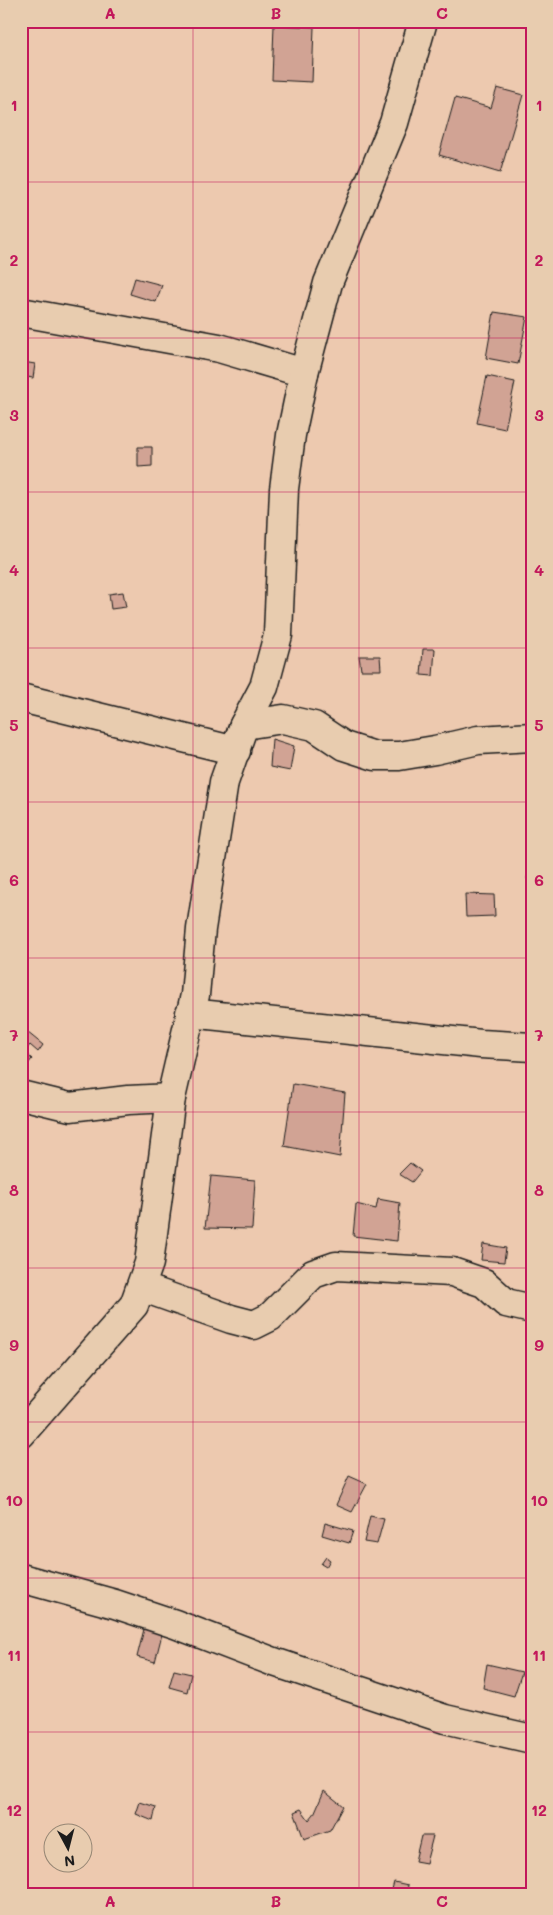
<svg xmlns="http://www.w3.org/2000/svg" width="553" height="1915" font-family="Mali,sans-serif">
	<rect width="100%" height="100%" fill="#edc9af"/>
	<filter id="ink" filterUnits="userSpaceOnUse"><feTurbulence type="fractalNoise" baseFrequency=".02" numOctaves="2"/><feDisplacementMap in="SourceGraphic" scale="10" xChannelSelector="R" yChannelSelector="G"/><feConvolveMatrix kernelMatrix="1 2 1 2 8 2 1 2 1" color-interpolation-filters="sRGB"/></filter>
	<g filter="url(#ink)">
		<!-- building -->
		<g fill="#d1a394" stroke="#1c1c1c">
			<polygon points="274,25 314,27 312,82 272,80"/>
			<polygon points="497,88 523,95 500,173 439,155 455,98 491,108"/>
			<polygon points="135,278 162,285 156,302 130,294"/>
			<polygon points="494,312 527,317 518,364 486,358"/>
			<polygon points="23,362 35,364 33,378 21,376"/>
			<polygon points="487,376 515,382 505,429 477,423"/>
			<polygon points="138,447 152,447 152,466 138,467"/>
			<polygon points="123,592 126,607 111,609 109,594"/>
			<polygon points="423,649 435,649 433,676 421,675"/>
			<polygon points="359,656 380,656 381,670 361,670"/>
			<polygon points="272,739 294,746 290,771 270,767"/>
			<polygon points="530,859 532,860 532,880 527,879"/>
			<polygon points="465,894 494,895 495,916 466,917"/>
			<polygon points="27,1032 43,1045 38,1052 30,1045 24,1052 32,1059 24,1069 21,1065 21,1037"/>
			<polygon points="293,1084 345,1093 340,1157 284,1146"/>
			<polygon points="410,1163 421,1171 412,1182 399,1174"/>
			<polygon points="211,1176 255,1180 252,1229 205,1228"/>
			<polygon points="378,1199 400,1203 397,1241 353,1236 356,1204 376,1209"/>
			<polygon points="483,1244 506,1248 504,1262 481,1260"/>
			<polygon points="349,1476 367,1484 352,1512 336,1505"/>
			<polygon points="370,1516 384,1519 377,1544 364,1542"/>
			<polygon points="325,1523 353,1531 349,1543 322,1535"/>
			<polygon points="326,1557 330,1560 326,1567 321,1564"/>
			<polygon points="144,1629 162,1634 155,1662 137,1657"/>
			<polygon points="487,1664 522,1672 514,1696 483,1688"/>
			<polygon points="174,1670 191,1674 187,1692 169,1687"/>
			<polygon points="324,1791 343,1806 330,1830 304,1839 294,1812 301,1809 309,1820 314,1814"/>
			<polygon points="140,1802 156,1807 153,1821 136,1814"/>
			<polygon points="421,1836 433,1836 426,1863 415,1861"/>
			<polygon points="394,1882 408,1885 407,1894 391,1893"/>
		</g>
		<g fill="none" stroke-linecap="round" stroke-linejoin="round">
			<defs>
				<g id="street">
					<polyline points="21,312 219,348 304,373"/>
					<polyline points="21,698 236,751"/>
					<polyline points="244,725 283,719 314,726 344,746 375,756 399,756 435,750 478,740 532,737"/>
					<polyline points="190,1013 481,1044 532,1047"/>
					<polyline points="21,1095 70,1107 128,1100 171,1098"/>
					<polyline points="141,1287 231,1319 254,1325 270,1317 313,1274 336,1266 452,1272 484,1283 506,1303 532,1309"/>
					<polyline points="21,1434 134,1305 149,1263 171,1098 195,995 201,929 224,782 244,725 264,687 278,635 284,489 291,435 304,373 328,283 394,123 423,21"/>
					<polyline points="21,1578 115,1604 175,1624 274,1662 445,1719 532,1739"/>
				</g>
			</defs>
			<!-- street casing -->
			<use href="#street" stroke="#1c1c1c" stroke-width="31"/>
			<!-- street -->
			<use href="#street" stroke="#e8ccaf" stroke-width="28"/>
		</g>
	</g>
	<!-- grid -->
	<path fill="none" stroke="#c2185b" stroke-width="1" stroke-opacity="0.55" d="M 193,21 L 193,1894M 359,21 L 359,1894M 21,182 L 532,182M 21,338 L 532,338M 21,492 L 532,492M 21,648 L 532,648M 21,802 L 532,802M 21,958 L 532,958M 21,1112 L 532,1112M 21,1268 L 532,1268M 21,1422 L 532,1422M 21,1578 L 532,1578M 21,1732 L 532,1732"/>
	<!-- margin -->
	<rect width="553" height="1915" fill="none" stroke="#e8ccaf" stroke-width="55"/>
	<!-- north arrow -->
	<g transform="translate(68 1848) rotate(173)"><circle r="24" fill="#e8ccaf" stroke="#968674"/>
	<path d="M0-4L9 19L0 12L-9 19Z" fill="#1c1c1c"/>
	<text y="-8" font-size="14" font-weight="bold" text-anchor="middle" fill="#1c1c1c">N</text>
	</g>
	<rect x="28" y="28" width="498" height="1860" fill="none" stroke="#c2185b" stroke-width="2"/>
	<g font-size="16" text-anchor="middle" font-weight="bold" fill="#c2185b">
		<text x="110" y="19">A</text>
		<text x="276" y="19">B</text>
		<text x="442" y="19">C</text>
		<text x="14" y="111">1</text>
		<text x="539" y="111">1</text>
		<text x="14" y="266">2</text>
		<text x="539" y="266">2</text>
		<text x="14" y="421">3</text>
		<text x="539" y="421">3</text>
		<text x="14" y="576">4</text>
		<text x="539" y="576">4</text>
		<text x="14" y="731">5</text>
		<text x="539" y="731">5</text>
		<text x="14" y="886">6</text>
		<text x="539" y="886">6</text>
		<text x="14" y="1041">7</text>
		<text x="539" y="1041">7</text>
		<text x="14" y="1196">8</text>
		<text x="539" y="1196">8</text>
		<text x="14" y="1351">9</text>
		<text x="539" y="1351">9</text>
		<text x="14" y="1506">10</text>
		<text x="539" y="1506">10</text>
		<text x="14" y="1661">11</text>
		<text x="539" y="1661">11</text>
		<text x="14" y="1816">12</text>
		<text x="539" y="1816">12</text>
		<text x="110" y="1907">A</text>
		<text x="276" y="1907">B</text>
		<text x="442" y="1907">C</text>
	</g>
</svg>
